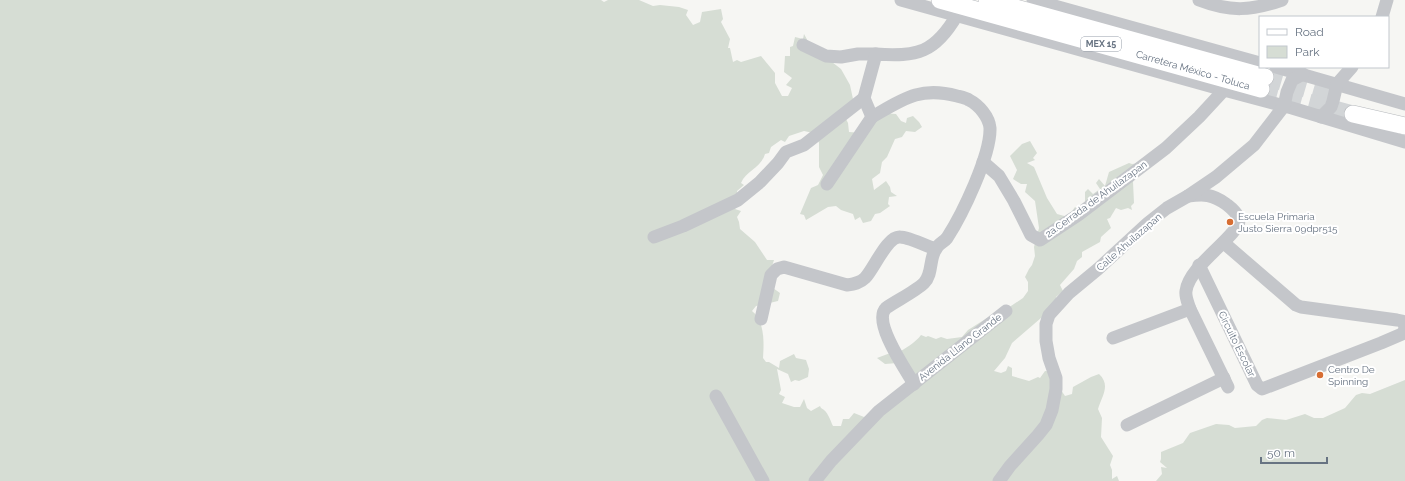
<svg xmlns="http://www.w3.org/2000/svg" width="1405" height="481" font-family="Raleway,sans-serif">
	<rect width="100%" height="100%" fill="#f6f6f3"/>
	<!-- green -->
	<g fill="#d6ddd4">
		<path d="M 0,0 L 601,0 L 604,2 L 608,0 L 639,0 L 653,6 L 660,5 L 679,7 L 688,10 L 686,15 L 693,25 L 700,22 L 702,12 L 721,9 L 723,19 L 721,22 L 730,39 L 728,48 L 730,48 L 733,62 L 737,60 L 741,62 L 761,56 L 775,73 L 775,83 L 782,96 L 788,96 L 792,88 L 786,85 L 792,78 L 784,72 L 785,56 L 790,56 L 790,47 L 793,46 L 795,37 L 803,39 L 804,34 L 810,45 L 841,69 L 850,85 L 853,99 L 846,119 L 848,123 L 849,132 L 863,133 L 881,113 L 896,114 L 901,121 L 906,123 L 907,118 L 913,116 L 919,122 L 922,127 L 915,132 L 906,131 L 902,137 L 895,139 L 887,157 L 882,162 L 880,173 L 872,179 L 874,190 L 886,181 L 890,187 L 891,192 L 897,196 L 889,197 L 888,204 L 890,206 L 880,213 L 875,214 L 871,221 L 863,223 L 860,217 L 855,220 L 853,214 L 841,210 L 836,206 L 828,207 L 806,220 L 804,215 L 800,214 L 811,188 L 818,185 L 823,175 L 819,167 L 819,143 L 817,136 L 813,133 L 804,131 L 789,136 L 785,142 L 781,140 L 771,147 L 769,153 L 765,154 C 761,168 746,171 741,183 L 744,185 L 737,191 L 737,206 L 735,209 L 741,211 L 737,217 L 739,222 L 740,229 L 755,242 L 767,260 L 774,260 L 771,269 L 773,288 L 780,293 L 778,301 L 756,306 L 752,311 C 765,321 764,343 763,358 L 766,362 L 769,362 L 779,368 L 780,361 L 794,354 L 796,358 L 806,360 L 809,369 L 808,377 L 799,381 L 795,380 L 791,382 L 788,374 L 777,369 L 781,390 L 779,394 L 785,397 L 782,403 L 794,407 L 800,407 L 804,399 L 807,408 L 811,411 L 820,406 L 821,408 C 828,411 830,420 833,426 L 841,426 L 843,419 L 849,419 L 854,413 L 864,417 L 911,392 L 898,363 L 885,364 L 877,358 L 893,352 L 896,353 C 904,350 916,342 921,335 L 926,337 L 928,336 L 936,339 L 941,337 L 947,339 L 962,337 L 968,330 L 987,318 L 1002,312 L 1023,298 L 1028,291 L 1028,282 L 1025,277 L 1029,269 L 1032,265 L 1035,256 L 1034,247 L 1039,228 L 1035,201 L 1025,192 L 1027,184 L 1021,184 L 1013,179 L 1017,170 L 1010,156 L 1022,144 L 1030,141 L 1037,153 L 1033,158 L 1035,160 L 1027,163 L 1034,167 L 1047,198 L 1057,214 L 1068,217 L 1075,207 L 1078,209 L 1085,204 L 1085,192 L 1088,189 L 1093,194 L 1100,189 L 1096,183 L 1099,179 L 1105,186 L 1109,172 L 1129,163 L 1132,164 L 1140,163 L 1133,182 L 1134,203 L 1131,206 L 1132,210 L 1128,208 L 1121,210 L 1116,208 L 1110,218 L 1107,219 L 1111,228 L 1101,237 L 1100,242 L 1082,252 L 1082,257 L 1077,261 L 1074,269 L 1060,285 L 1063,291 L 1056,297 L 1058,301 L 1049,315 L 1041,318 L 1012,343 L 1005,358 L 994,371 L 1001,373 L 1006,371 L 1008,366 L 1012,368 L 1012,376 L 1029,381 L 1038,377 L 1040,378 L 1045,371 L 1057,372 L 1059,387 L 1065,396 L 1072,394 L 1073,387 L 1091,377 L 1099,374 C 1111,385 1102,396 1098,409 L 1102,418 L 1101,437 L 1113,456 L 1110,465 L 1112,470 L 1112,479 L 1117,476 L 1119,481 L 0,481 Z"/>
		<polygon points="1405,380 1405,481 1156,481 1162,474 1161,467 1167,468 1160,462 1161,459 1161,452 1183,443 1190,433 1216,424 1229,425 1235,428 1256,426 1262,420 1267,418 1286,420 1305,414 1314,418 1323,418 1345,408 1356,395 1362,393 1370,394"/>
	</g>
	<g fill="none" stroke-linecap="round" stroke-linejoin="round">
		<!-- major-tunnel -->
		<g stroke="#d2d5d7" stroke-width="17" stroke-dasharray="17 8" stroke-linecap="butt">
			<polyline points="1265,77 1337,98"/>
			<polyline points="1261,89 1353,114"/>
		</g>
		<defs>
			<g id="major">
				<polyline points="940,0 1261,89"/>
				<polyline points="987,0 1265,77"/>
				<polyline points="1353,114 1405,126"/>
			</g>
		</defs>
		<!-- major casing -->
		<use href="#major" stroke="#b5b8bc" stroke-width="18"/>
		<!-- minor -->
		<g stroke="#c4c6ca" stroke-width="13">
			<polyline points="901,0 1224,90 1292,108 1405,142"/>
			<polyline points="1033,0 1260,63"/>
			<path d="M 1199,0 C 1230,12 1251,11 1282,0"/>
			<polyline points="1382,17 1387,0"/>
			<polyline points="803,45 826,56 841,57 858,54 876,54"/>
			<polyline points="1276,67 1405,104"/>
			<polyline points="1321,117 1331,107 1333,101 1337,84 1352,67"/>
			<polyline points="983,162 999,176 1014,201 1031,235 1040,240 1078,215 1166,148 1199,117 1224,90"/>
			<polyline points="827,184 872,117"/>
			<path d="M 1188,196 C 1204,194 1212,194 1226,204 C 1231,208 1238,213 1239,220 C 1240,235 1189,265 1186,291 C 1185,297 1188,303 1190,309 L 1228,387"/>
			<polyline points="654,237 683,226 738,200 760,182 778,163 786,152 804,145 864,98"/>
			<polyline points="1224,243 1296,305 1301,307 1397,320 1402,321 1405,326"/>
			<polyline points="1199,265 1257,385 1262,389 1381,343 1402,334 1405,330"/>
			<path d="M 761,319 L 771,275 L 777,269 L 784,267 L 847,285 C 854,284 860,283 865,278 C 874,269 887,236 900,237 C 908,237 927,246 935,249"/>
			<polyline points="1113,338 1190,309"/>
			<path d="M 914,384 C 906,370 872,322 886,308 C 896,301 916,291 924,283 C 933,274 929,258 936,249 C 938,244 944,242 947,238 C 962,215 991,155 990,128 C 989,117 979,105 969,100 C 966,98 961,97 957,96 C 920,86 903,99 872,117 L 864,98 L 876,54 C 917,57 935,53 957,15"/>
			<polyline points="716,396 763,481"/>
			<polyline points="1127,425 1224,378"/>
			<polyline points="815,481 831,461 879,411 1006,311"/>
			<polyline points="999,481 1010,466 1038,435 1046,425 1052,410 1056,389 1056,378 1049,358 1046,341 1046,324 1049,315 1069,293 1098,269 1148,223 1167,208 1188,196 1216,177 1254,145 1284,106 1287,92 1292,80 1303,74"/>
		</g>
		<!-- major -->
		<use href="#major" stroke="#fff" stroke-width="17"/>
	</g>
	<!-- markers -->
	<g fill="#d76d32" stroke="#fff" stroke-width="1.5">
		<circle cx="1230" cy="222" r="4"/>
		<circle cx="1320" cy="375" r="4"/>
	</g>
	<g text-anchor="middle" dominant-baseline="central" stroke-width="4" stroke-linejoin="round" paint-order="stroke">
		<!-- shield labels -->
		<rect fill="#fff" stroke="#959da8" stroke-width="1" x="1081" y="37" width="40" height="14" rx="3"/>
		<g font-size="9" font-weight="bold" fill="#677382">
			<text x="1101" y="44">MEX 15</text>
		</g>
		<!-- street labels -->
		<g font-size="10" fill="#677382" stroke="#fff">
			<text transform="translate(1193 70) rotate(16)">Carretera México - Toluca</text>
			<text transform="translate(1096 199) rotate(-36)">2a.Cerrada de Ahuilazapan</text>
			<text transform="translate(1129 242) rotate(-41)">Calle Ahuilazapan</text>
			<text transform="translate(1237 344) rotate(64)">Circuito Escolar</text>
			<text transform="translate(960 347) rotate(-38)">Avenida Llano Grande</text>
		</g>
		<!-- poi labels -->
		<g font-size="10" fill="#677382" stroke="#fff" text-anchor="start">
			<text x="1238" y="216">Escuela Primaria<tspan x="1238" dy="12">Justo Sierra 09dpr515</tspan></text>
			<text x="1328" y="369">Centro De<tspan x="1328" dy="12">Spinning</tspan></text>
		</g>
	</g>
	<!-- legend -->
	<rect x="1259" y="16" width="130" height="52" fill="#ffffff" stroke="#c2c7cd"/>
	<rect x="1267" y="29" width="20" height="6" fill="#ffffff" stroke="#c2c7cd"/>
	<text x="1295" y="36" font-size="12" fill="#677382">Road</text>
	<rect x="1267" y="46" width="20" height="12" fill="#d6ddd4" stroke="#c2c7cd"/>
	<text x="1295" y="56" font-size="12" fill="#677382">Park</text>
	<!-- scale -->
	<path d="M1261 457v6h66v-6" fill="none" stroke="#677382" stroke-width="2"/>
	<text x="1267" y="457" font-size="12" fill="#677382" stroke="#ffffff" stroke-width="3" paint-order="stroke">50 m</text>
</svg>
